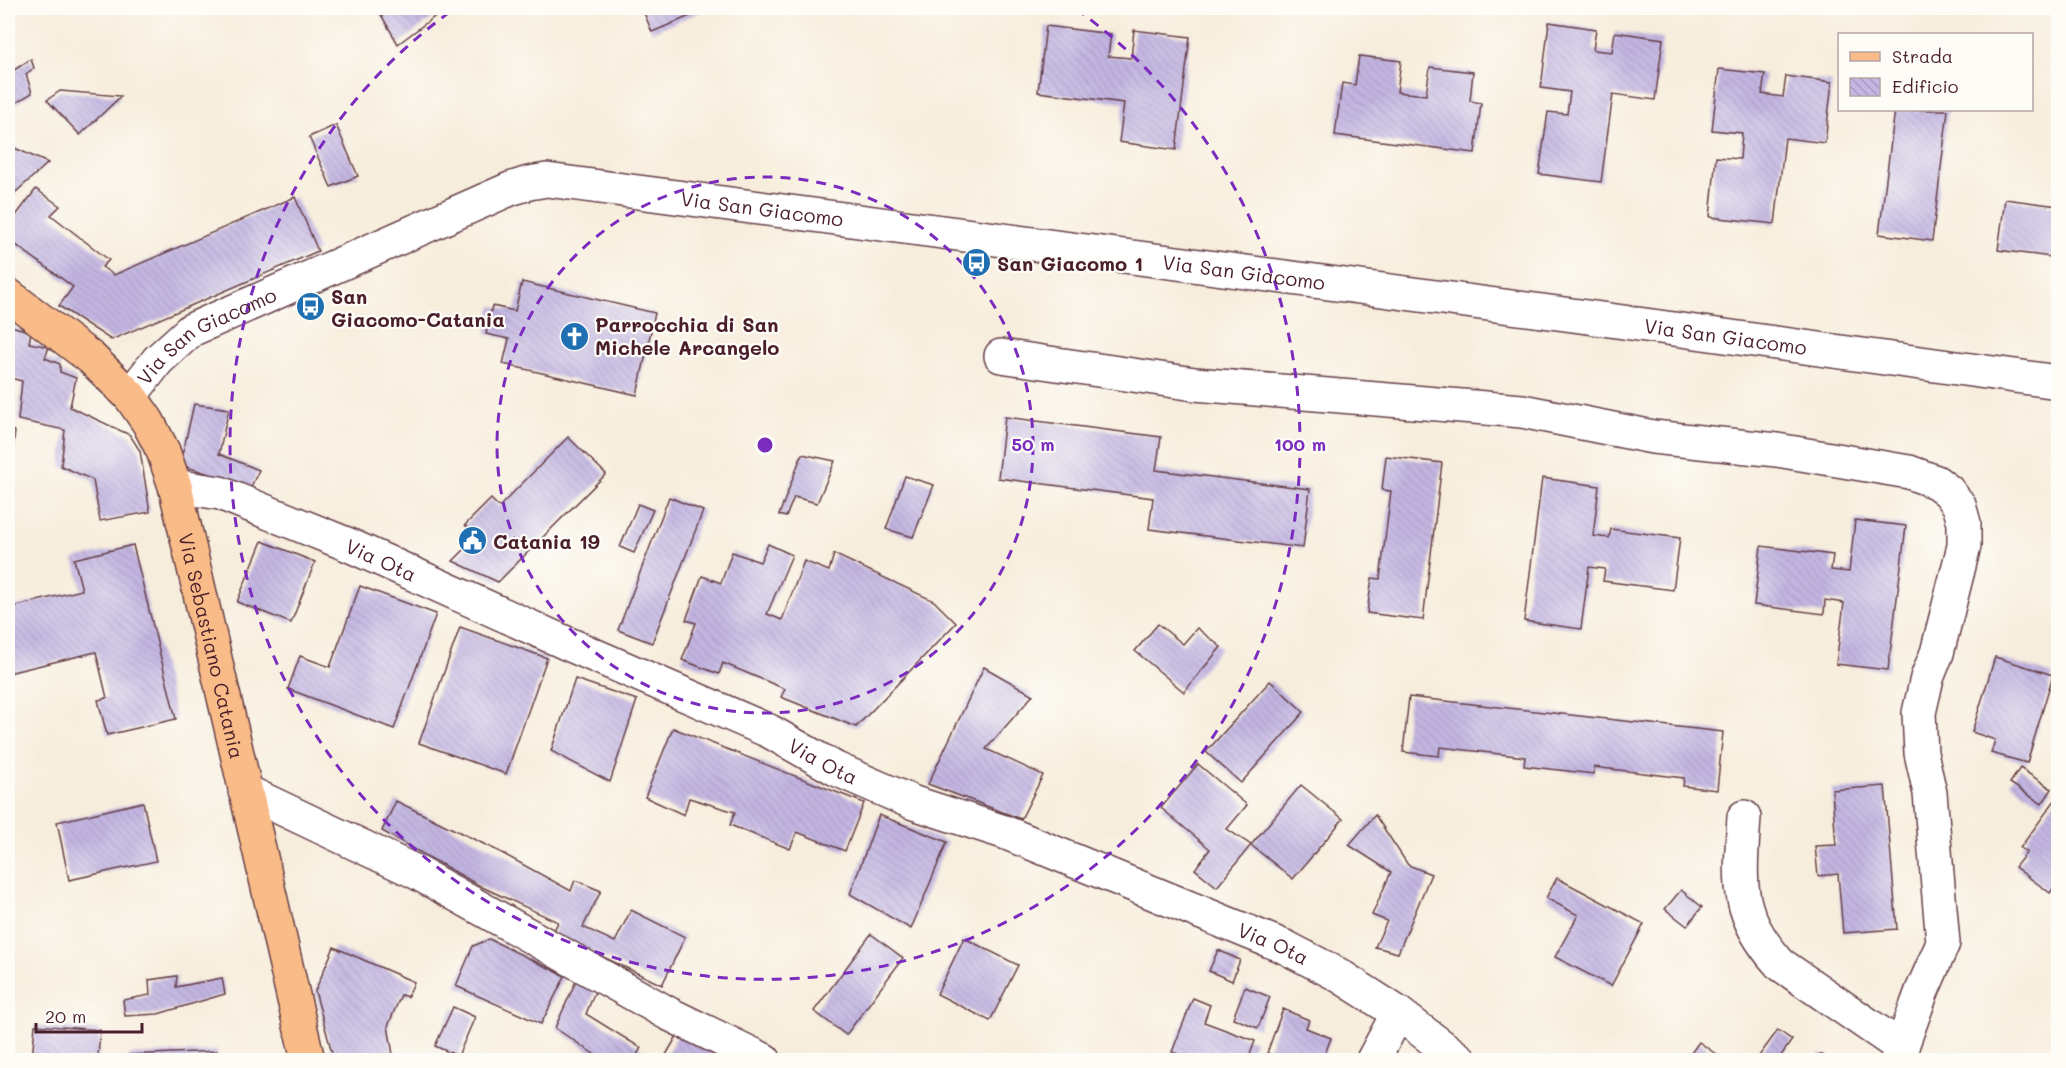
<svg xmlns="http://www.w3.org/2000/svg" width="2066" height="1068" font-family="Mali,sans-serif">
	<defs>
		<pattern id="building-back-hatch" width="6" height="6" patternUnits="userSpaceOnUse" patternTransform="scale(1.5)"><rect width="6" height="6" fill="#c3b6e2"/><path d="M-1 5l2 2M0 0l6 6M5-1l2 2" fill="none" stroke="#a99cc2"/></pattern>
	</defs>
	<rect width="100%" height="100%" fill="#fdfcf7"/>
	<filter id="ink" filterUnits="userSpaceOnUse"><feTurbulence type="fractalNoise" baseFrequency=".0167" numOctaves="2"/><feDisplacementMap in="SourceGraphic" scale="12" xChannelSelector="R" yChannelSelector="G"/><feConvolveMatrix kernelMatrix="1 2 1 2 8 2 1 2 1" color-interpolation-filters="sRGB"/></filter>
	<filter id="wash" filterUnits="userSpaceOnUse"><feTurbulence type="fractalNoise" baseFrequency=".008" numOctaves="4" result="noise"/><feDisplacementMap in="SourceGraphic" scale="24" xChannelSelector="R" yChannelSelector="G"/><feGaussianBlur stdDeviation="1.35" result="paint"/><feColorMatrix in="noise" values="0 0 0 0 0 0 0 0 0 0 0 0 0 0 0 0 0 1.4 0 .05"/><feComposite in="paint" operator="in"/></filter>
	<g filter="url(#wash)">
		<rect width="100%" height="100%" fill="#f7eddc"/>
		<g id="blocks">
			<!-- building -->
			<g fill="url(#building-back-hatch)">
				<polygon points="377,8 434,8 438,14 398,44"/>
				<polygon points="642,8 709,8 652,32"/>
				<polygon points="1549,22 1596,29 1593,50 1612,52 1615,32 1663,39 1655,100 1613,94 1601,182 1539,174 1548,112 1567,114 1570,92 1541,88"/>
				<polygon points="1046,26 1111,34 1108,56 1131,58 1134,30 1190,37 1176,150 1119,142 1124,103 1038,92"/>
				<polygon points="1359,56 1401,61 1397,92 1426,95 1430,67 1473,72 1470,101 1481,103 1475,153 1335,135 1342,83 1355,85"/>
				<polygon points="31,59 34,68 26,74 32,93 8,108 8,74"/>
				<polygon points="1719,69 1765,74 1762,94 1783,97 1786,76 1832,82 1825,143 1785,138 1775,224 1710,217 1716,157 1740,159 1742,133 1712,130"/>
				<polygon points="60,91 121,96 80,135 47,100"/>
				<polygon points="1895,110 1948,110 1932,241 1879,234"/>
				<polygon points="336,125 358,176 331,187 309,137"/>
				<polygon points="8,145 48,163 8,199"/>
				<polygon points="36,189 60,206 51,215 109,260 102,267 114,275 295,197 318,251 111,340 59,306 73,287 8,239 8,226"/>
				<polygon points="2005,199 2058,206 2058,258 1998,250"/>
				<polygon points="522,282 655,313 637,395 503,364 509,339 486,334 492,306 515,311"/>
				<polygon points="8,325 31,332 29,343 49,347 45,358 60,364 60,372 76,378 70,407 130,435 140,451 150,512 100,521 93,480 61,466 65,430 18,420 22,381 10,378 8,383"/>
				<polygon points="194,404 229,409 219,454 259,470 249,491 213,475 180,465"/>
				<polygon points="1005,417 1161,437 1156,470 1310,489 1303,548 1149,529 1153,498 998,478"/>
				<polygon points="8,428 15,432 9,478 8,478"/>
				<polygon points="568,437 606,474 498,582 453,561 477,537 465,525 491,499 499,507"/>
				<polygon points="802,454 835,461 817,503 794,497 786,517 779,515"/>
				<polygon points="1386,456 1442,463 1423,620 1367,613 1372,578 1380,579 1391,491 1382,490"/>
				<polygon points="905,476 934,485 913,537 886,529"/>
				<polygon points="1542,478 1599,486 1593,536 1609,538 1611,529 1680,538 1673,590 1603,581 1605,569 1589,567 1581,629 1524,621"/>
				<polygon points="669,497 703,511 652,643 618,630"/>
				<polygon points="638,504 653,510 634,553 620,547"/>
				<polygon points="1855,520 1906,526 1888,670 1836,664 1844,603 1825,600 1824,614 1754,605 1761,546 1833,555 1831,570 1849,572"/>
				<polygon points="262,541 315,562 291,623 237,602"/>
				<polygon points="768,544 792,555 767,614 782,620 804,561 829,571 834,554 934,601 956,623 856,727 781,697 785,689 723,663 719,674 682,660 696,623 686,620 702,576 721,583 732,552 760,562"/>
				<polygon points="133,545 176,719 107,735 98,700 107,698 96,652 8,673 8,608 82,590 74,559"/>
				<polygon points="360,586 436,614 394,729 288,689 300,656 330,667"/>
				<polygon points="1158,624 1183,644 1197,628 1221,647 1184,692 1135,651"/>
				<polygon points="460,627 547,658 506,774 419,743"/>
				<polygon points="1995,657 2053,675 2027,763 1991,753 1995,740 1972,732"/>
				<polygon points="984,667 1033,695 986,749 1043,775 1021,819 928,784"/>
				<polygon points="575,679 637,700 610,782 551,751"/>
				<polygon points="1270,681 1304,712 1241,783 1206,752"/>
				<polygon points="1409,697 1723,732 1717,790 1683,786 1684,778 1594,767 1594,774 1524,766 1525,757 1440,747 1439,756 1403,752"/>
				<polygon points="673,728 864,803 845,851 797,832 790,849 730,825 735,812 689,798 684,815 645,797"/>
				<polygon points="1198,764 1247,805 1227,829 1251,845 1217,887 1195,869 1210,849 1161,808"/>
				<polygon points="2020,768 2052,789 2042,804 2010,783"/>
				<polygon points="1301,785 1343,819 1293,879 1251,845"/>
				<polygon points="1885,786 1897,929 1843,933 1838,874 1818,876 1815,846 1836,845 1832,790"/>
				<polygon points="2058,796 2058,882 2050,893 2015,867 2027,852 2020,848"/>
				<polygon points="396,801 500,852 571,891 575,880 601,891 583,927 615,942 631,910 685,937 662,985 553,933 558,922 482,887 382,831"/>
				<polygon points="143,802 156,861 69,880 57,822"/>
				<polygon points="879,815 947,842 911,929 850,894"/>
				<polygon points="1375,815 1408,865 1431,874 1398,953 1375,947 1387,921 1372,915 1391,872 1349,845"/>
				<polygon points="1557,878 1644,924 1611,986 1555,957 1578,915 1546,898"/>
				<polygon points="1681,890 1702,907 1687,926 1665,909"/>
				<polygon points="871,934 903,958 846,1035 814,1011"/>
				<polygon points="964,938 1018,965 990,1021 937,994"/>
				<polygon points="489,939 565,976 541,1024 456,986 473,946"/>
				<polygon points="334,947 414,982 408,997 401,995 388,1026 394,1060 334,1060 315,991"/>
				<polygon points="1218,950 1240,960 1232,981 1209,971"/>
				<polygon points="177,976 176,987 222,978 225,994 158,1014 125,1016 123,1000 150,995 149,980"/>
				<polygon points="576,981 596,989 586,1014 641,1048 634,1060 603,1060 555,1028"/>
				<polygon points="1245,987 1270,997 1258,1028 1233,1018"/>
				<polygon points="1193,998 1210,1005 1204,1022 1255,1041 1248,1060 1193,1060 1172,1052"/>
				<polygon points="453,1007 475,1017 458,1056 435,1046"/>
				<polygon points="1283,1009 1309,1020 1306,1028 1331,1038 1323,1059 1309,1054 1307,1060 1287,1060 1267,1053"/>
				<polygon points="35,1025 100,1030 98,1058 88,1057 88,1060 32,1060"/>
				<polygon points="681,1029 737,1060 663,1060"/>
				<polygon points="1778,1030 1792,1040 1778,1060 1756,1060"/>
				<polygon points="1699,1042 1724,1060 1686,1060"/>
				<polygon points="217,1051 217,1060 130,1060 129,1055"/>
				<polygon points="1820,1054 1830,1060 1815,1060"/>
			</g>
		</g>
	</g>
	<g filter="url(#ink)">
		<use href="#blocks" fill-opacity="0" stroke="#643e46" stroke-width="1.5"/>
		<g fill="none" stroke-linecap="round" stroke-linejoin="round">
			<defs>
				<g id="minor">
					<polyline points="1001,356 1195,384 1522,411 1653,437 1777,450 1909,472 1936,482 1948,491 1959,505 1964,523 1964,546 1937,653 1927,678 1919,713 1921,753 1930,793 1943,943 1922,991 1897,1060"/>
					<path id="s1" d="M 130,396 L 158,360 L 191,330 L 510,189 L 529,183 L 547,180 L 1580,316 L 2058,382"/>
					<path id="s2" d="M 175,486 L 220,493 L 349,545 L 566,643 L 769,731 L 836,769 L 914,803 L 1004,832 L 1285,947 L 1337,974 L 1398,1013 L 1460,1060"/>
					<polyline points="245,791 416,872 669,1014 764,1060"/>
					<path d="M 1744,817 C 1740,881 1734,913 1780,964 L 1902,1048"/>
					<polyline points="1373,1060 1398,1013"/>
				</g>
				<g id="major">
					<path id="s3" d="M 8,295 L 91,358 L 130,396 L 148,422 L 163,451 L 175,486 L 308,1060"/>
				</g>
			</defs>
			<!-- minor casing -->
			<use href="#minor" stroke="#643e46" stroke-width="36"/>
			<!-- major casing -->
			<use href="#major" stroke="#643e46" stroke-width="36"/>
			<!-- minor -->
			<use href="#minor" stroke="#fff" stroke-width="33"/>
			<!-- major -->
			<use href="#major" stroke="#f9bc89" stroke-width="33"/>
		</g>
	</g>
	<!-- distance rings -->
	<g fill="none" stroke="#7b2cbf" stroke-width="3" stroke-dasharray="10 8">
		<circle cx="765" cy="445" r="268"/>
		<path d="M1076 9A535 535 0 1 1 454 9"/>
	</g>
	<!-- icons -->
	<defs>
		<symbol id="bus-disc" viewBox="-11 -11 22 22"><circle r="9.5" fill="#1f6fb2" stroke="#fdfcf7"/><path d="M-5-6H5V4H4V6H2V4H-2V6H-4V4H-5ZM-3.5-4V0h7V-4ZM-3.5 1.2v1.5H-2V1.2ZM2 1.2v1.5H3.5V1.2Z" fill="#fff"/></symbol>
		<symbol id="church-disc" viewBox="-11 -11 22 22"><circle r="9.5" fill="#1f6fb2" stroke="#fdfcf7"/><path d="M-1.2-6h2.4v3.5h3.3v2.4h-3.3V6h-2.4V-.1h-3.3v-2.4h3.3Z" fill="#fff"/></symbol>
		<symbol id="civic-disc" viewBox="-11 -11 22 22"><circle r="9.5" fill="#1f6fb2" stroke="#fdfcf7"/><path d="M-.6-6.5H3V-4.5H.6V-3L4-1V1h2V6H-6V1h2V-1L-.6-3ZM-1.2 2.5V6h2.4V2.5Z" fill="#fff"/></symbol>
	</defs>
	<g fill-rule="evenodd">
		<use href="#bus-disc" x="960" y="246" width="33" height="33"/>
		<use href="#bus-disc" x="294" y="290" width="33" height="33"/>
		<use href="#church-disc" x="558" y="320" width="33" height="33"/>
		<use href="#civic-disc" x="456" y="524" width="33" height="33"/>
	</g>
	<g text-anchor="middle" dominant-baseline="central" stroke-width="4.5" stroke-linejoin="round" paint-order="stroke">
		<!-- street labels -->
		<g font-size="20" fill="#4a1f2b" stroke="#fdfcf7">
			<text stroke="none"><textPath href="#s1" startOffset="694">Via San Giacomo</textPath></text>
			<text stroke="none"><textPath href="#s1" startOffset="1180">Via San Giacomo</textPath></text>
			<text stroke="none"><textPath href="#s1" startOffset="1666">Via San Giacomo</textPath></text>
			<text stroke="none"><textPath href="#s1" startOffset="100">Via San Giacomo</textPath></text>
			<text stroke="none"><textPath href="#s2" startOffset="220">Via Ota</textPath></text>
			<text stroke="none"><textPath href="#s3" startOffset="424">Via Sebastiano Catania</textPath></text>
			<text stroke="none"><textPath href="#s2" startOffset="706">Via Ota</textPath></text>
			<text stroke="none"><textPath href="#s2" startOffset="1192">Via Ota</textPath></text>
		</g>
		<!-- poi labels -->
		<g font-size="20" font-weight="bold" fill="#4a1f2b" stroke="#fdfcf7" text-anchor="start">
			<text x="997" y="263">San Giacomo 1</text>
			<text x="331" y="296">San<tspan x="331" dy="23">Giacomo-Catania</tspan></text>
			<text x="595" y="324">Parrocchia di San<tspan x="595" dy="23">Michele Arcangelo</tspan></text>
			<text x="493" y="541">Catania 19</text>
		</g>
	</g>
	<circle cx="765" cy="445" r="9" fill="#7b2cbf" stroke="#fdfcf7" stroke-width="3"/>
	<g font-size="18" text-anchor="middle" font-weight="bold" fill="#7b2cbf" stroke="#fdfcf7" stroke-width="4.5" stroke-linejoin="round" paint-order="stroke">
		<text x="1033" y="451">50 m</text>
		<text x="1300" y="451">100 m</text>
	</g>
	<!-- margin -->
	<rect width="2066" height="1068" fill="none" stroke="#fdfcf7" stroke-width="30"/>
	<!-- legend -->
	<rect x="1838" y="33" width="195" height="78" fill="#fdfcf7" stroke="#b5a4a5" stroke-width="1.5"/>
	<rect x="1850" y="52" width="30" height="9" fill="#f9bc89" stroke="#b5a4a5" stroke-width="1.5"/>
	<text x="1892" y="63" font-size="18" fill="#4a1f2b">Strada</text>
	<rect x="1850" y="78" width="30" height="18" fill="url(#building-back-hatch)" stroke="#b5a4a5" stroke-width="1.5"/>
	<text x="1892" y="93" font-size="18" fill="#4a1f2b">Edificio</text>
	<!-- scale -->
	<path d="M36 1023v9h106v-9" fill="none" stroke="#4a1f2b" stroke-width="3"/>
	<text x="45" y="1023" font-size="18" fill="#4a1f2b" stroke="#fdfcf7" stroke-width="4.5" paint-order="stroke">20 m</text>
</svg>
